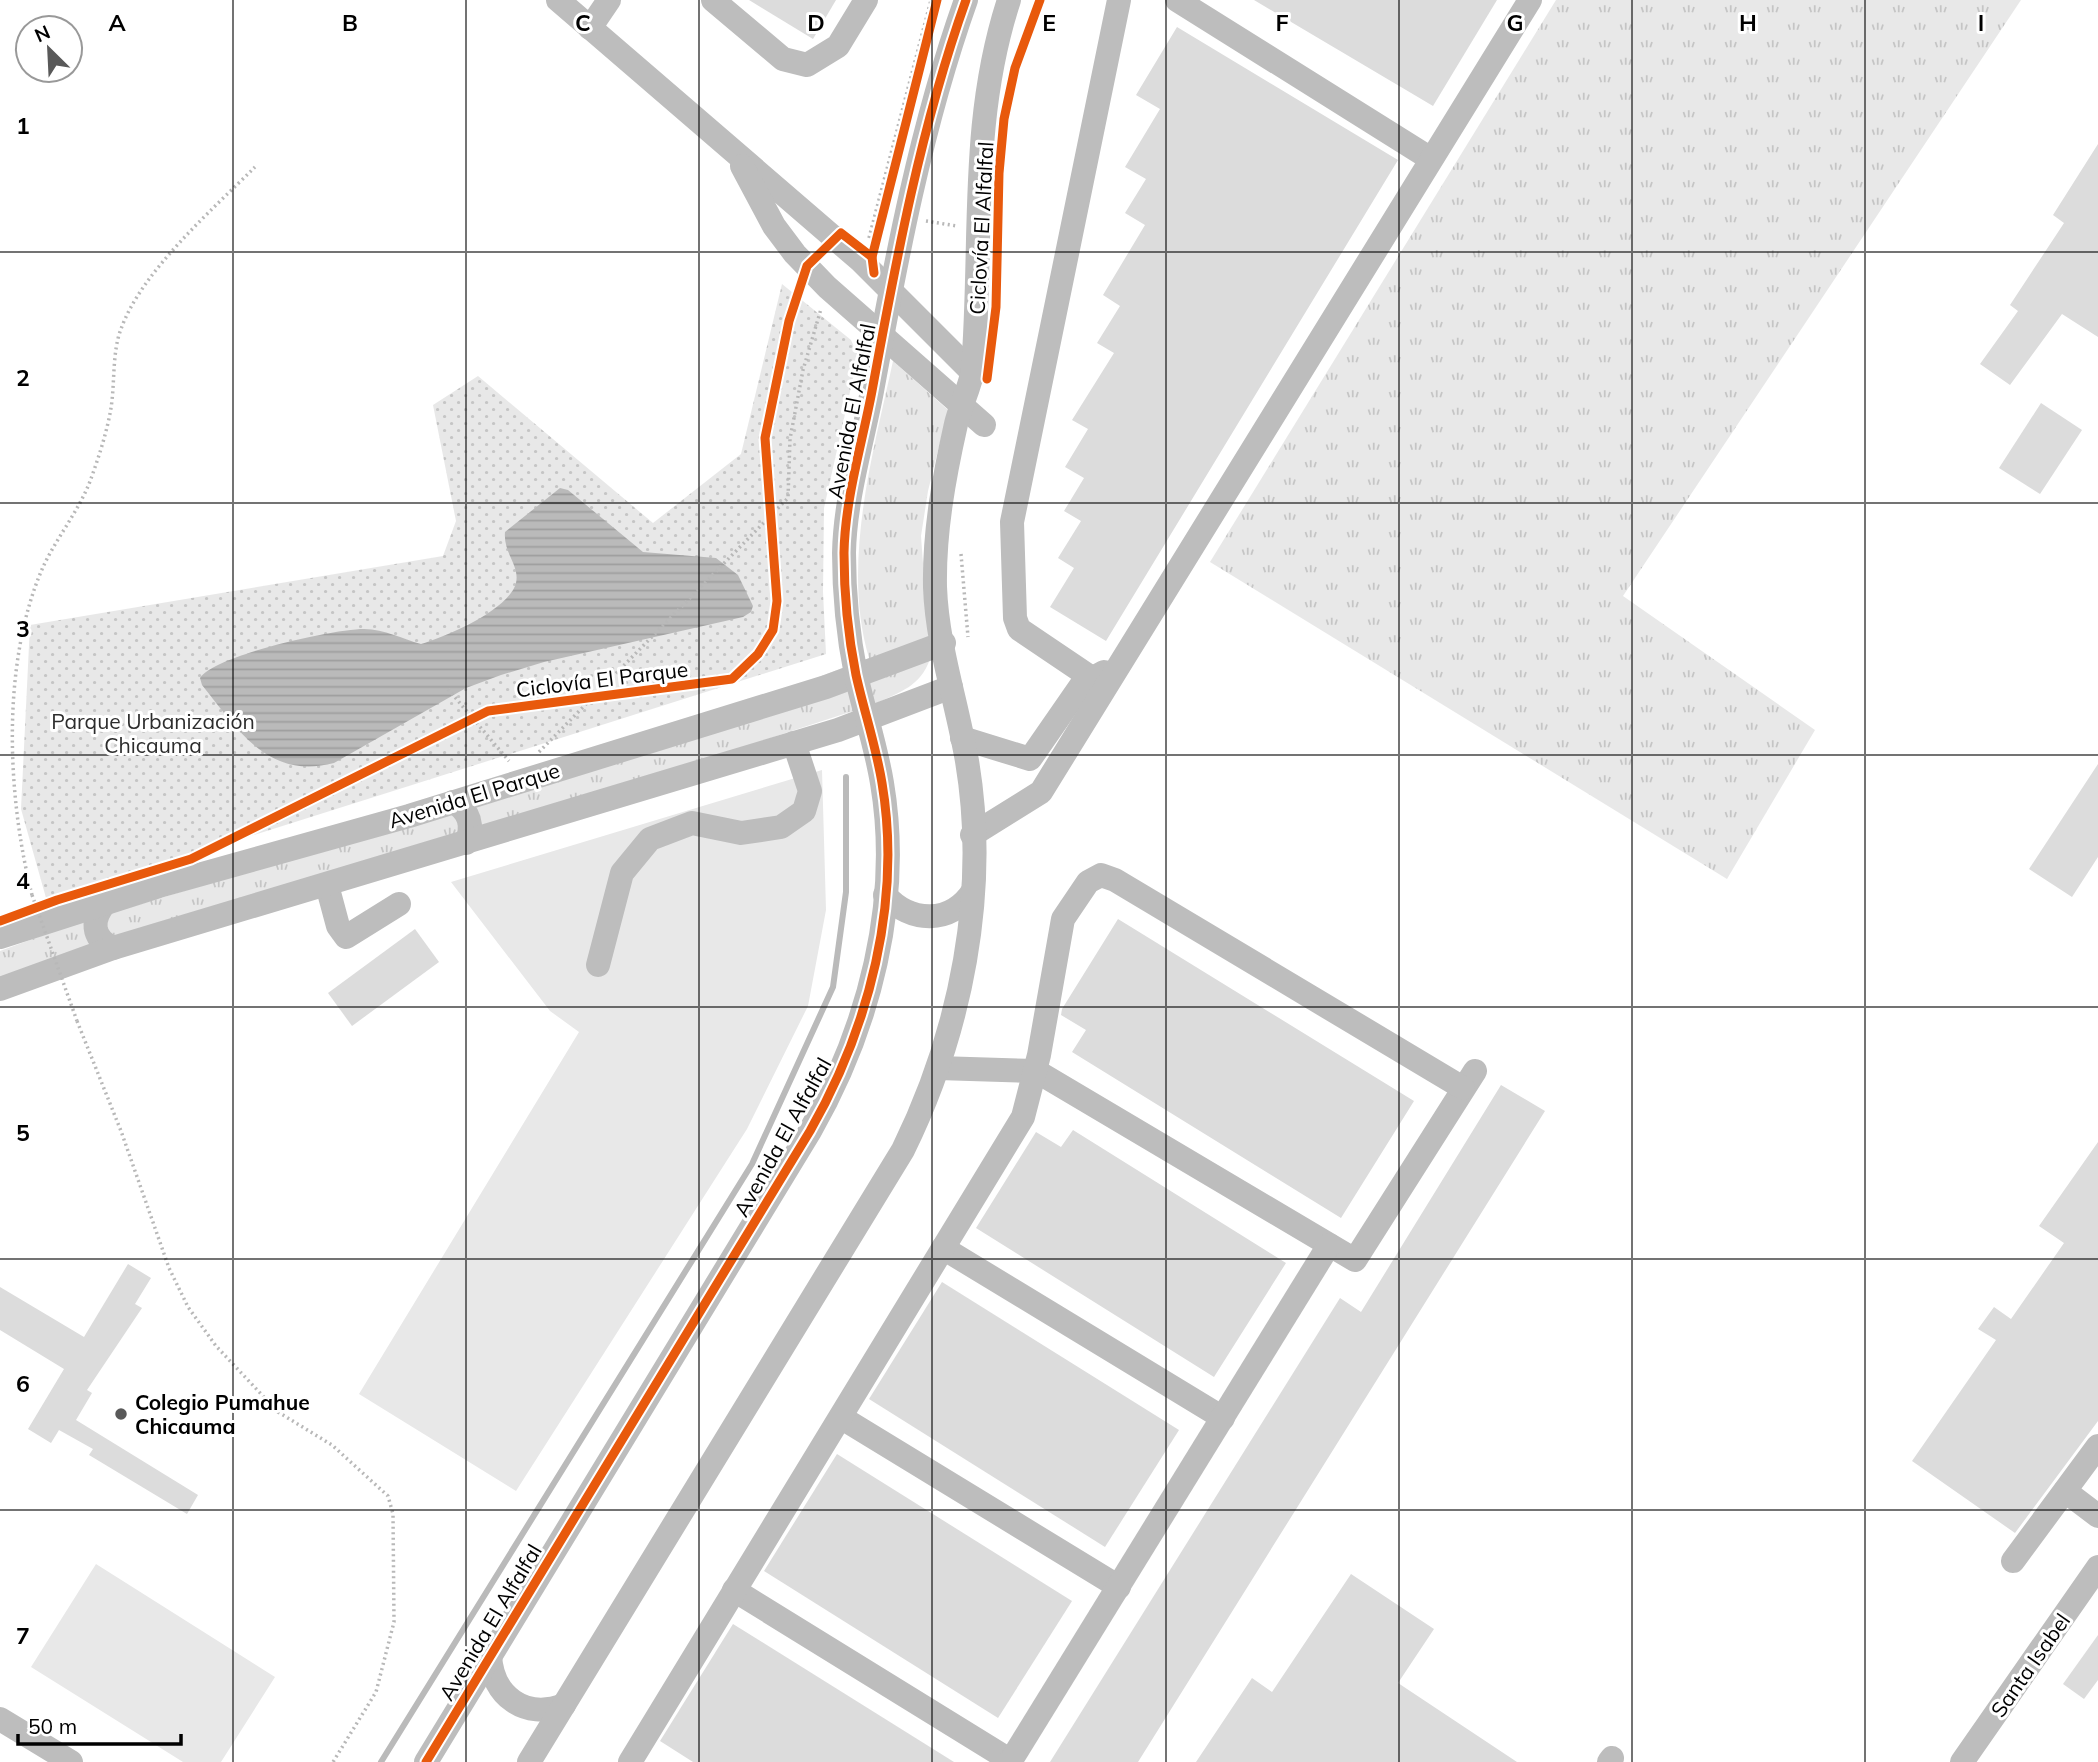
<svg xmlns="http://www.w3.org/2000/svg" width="2098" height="1762" font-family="Mulish,sans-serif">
	<defs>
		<pattern id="grass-tufts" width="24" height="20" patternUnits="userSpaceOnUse" patternTransform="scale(1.75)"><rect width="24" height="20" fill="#e8e8e8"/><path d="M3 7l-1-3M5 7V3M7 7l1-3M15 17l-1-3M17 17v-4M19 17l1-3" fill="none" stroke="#c5c5c5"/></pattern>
		<pattern id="park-dots" width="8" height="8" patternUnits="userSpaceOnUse" patternTransform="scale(1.75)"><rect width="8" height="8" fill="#e8e8e8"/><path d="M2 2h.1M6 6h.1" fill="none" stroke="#c5c5c5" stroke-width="1.8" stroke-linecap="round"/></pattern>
		<pattern id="water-rules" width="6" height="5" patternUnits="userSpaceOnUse" patternTransform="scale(1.75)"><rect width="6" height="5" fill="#bababa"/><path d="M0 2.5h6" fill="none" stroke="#9e9e9e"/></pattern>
	</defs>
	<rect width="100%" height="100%" fill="#fff"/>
	<!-- grass -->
	<g fill="url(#grass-tufts)">
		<polygon points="1556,0 2021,0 1623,596 1815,730 1727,879 1210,562"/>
		<path d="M 893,361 L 948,410 L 928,491 L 921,536 L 930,659 C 920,687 901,691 875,704 C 736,749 596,796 456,837 C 303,881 148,920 0,978 L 0,951 L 68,926 L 522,789 L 869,658 C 841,564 873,454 893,361 Z"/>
	</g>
	<!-- park -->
	<polygon fill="url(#park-dots)" points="782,284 851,340 858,356 824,508 823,592 826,654 96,885 48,905 21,809 30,625 443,556 456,521 433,405 478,376 653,523 741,454"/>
	<!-- pitch -->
	<g fill="#e8e8e8">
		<polygon points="822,770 826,910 808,1006 747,1129 516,1491 359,1394 579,1032 550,1011 451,882"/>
		<polygon points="96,1564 275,1677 221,1762 183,1762 31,1667"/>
	</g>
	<!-- water -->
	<path fill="url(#water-rules)" d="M 560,488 L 568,490 L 643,552 L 716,558 L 738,575 L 753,606 L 751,612 L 743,617 L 544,662 L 501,675 L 466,688 L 334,763 C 268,780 239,731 202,685 L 200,678 C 215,655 334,629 364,629 C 385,629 402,639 421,644 C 446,637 509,610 516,583 C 520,565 503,553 505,532 Z"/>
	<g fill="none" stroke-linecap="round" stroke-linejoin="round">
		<!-- stream -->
		<polyline stroke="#bababa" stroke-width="6" points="381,1762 752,1164 833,987 846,892 846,777"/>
	</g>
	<!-- building -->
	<g fill="#dcdcdc">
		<polygon points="749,0 836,0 813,39"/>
		<polygon points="1254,0 1497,0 1433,106"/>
		<polygon points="1177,27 1398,160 1106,641 1050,607 1074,568 1058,558 1081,521 1064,511 1084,478 1065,467 1088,429 1072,420 1114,353 1097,343 1120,306 1103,295 1145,225 1125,213 1146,179 1125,167 1160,109 1136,95"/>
		<polygon points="2098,144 2098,337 2062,314 2010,385 1980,364 2018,311 2010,305 2064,223 2053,215"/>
		<polygon points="2041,403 2082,430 2040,494 1999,468"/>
		<polygon points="2098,764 2098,857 2072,897 2029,869"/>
		<polygon points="1118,919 1414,1101 1341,1218 1072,1052 1086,1030 1061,1015 1062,1009"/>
		<polygon points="415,929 439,962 352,1026 328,993"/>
		<polygon points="1501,1085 1545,1111 1138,1762 1050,1762 1340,1298 1361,1312"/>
		<polygon points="1073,1130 1286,1263 1214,1377 976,1228 1036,1132 1061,1147"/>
		<polygon points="2098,1142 2098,1421 2015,1533 1912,1461 1996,1340 1978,1329 1994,1307 2011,1319 2064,1243 2039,1226"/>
		<polygon points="128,1264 151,1278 135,1304 142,1308 87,1390 92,1393 76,1420 198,1495 187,1514 89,1455 93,1449 59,1430 51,1443 28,1429 64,1369 0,1330 0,1287 84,1337"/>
		<polygon points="942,1282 1179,1430 1105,1547 869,1399"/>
		<polygon points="837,1454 1072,1601 998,1718 764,1571"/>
		<polygon points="1351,1574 1434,1629 1398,1683 1517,1762 1196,1762 1252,1678 1272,1692"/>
		<polygon points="733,1624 954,1762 693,1762 660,1741"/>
		<polygon points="2098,1635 2098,1680 2084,1699 2063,1684"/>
	</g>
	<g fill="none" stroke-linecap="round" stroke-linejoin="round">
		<!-- path -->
		<g stroke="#b8b8b8" stroke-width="3.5" stroke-dasharray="2 3.5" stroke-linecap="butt">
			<polyline points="926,221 957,226"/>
			<polyline points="869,238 931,0"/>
			<polyline points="961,554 968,637"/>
			<polyline points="448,689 509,761"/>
			<polyline points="539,752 788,498 790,439 803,370 821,309"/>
			<path d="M 32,895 C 7,796 1,663 43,567 C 56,539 77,513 89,484 C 98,460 107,432 111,408 C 115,383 112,352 121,329 C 141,272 213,209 255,167"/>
			<polyline points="77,1021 121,1131 169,1268 188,1307 216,1346 278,1412 332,1445 388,1496 393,1514 394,1622 376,1692 333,1762"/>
		</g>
		<!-- minor -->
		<g stroke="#bdbdbd" stroke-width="24">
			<polyline points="558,0 861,261 972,372"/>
			<polyline points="713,0 783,59 807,65 838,46 866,0"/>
			<polyline points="1177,0 1431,159"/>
			<polyline points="590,28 609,0"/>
			<polyline points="742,166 774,226 795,254 827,287 984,425"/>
			<polyline points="1105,687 1019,629 1015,618 1012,522 1119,0"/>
			<polyline points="962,738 1030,759 1082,684 1104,672"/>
			<path d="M 453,802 C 470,811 474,826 466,843"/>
			<polyline points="972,835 1041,792 1530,0"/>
			<polyline points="327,885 338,926 346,937 399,904"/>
			<path d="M 885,895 C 910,923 951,925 973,891"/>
			<path d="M 106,902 C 91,919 91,938 113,948"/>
			<polyline points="0,937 159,886 409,816 826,687 944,643"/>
			<polyline points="598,965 622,873 650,839 692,823 741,833 781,827 804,811 810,791 794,743"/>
			<polyline points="0,989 113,948 838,730 951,687"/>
			<polyline points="938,1068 1036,1071 1355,1260 1475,1071"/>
			<polyline points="943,1248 1223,1418"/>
			<polyline points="842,1418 1119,1587"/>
			<polyline points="2065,1491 2098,1516"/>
			<polyline points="2013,1561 2098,1446"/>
			<polyline points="734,1590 1011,1761"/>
			<path d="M 490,1655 C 492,1696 525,1720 564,1705"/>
			<polyline points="0,1719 71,1762"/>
			<path d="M 426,1762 L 810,1131 C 869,1028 902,902 882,783 C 876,746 864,711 856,675 C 848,635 844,593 844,553 C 845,499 862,444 872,391 C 896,260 921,126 966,0"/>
			<path d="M 529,1762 L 903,1150 C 961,1032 989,892 967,761 C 957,703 937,645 935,587 C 934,532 944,477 956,424 C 960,406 971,386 973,368 C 983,242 969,122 1009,0"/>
			<polyline points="630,1762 1023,1117 1039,1055 1063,919 1088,882 1101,875 1115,880 1463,1088"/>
			<polyline points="1010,1762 1329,1245"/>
			<polyline points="1609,1762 1612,1758"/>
			<polyline points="1962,1762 2098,1567"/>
		</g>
		<!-- path-bridge -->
		<polyline stroke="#b8b8b8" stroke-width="3.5" stroke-dasharray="2 3.5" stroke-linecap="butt" points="32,895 77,1021"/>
		<defs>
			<g id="cycleway">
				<polyline points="874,273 872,257 937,0"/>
				<polyline points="987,379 996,307 999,173 1004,119 1015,68 1040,0"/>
				<polyline points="0,921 57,900 191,859 488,711 732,679 758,654 773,630 777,601 765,438 789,321 807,266 841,233 872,257"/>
				<path d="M 426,1762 L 810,1131 C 869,1028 902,902 882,783 C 876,746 864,711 856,675 C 848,635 844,593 844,553 C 845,499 862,444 872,391 C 896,260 921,126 966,0"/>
			</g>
		</defs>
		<!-- cycleway casing -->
		<use href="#cycleway" stroke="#fff" stroke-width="13"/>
		<!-- cycleway -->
		<use href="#cycleway" stroke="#e8590c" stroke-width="9"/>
	</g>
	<!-- grid -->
	<path fill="none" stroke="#000" stroke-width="2" stroke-opacity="0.55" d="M 233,0 L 233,1762M 466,0 L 466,1762M 699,0 L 699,1762M 932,0 L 932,1762M 1166,0 L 1166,1762M 1399,0 L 1399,1762M 1632,0 L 1632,1762M 1865,0 L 1865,1762M 0,252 L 2098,252M 0,503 L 2098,503M 0,755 L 2098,755M 0,1007 L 2098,1007M 0,1259 L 2098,1259M 0,1510 L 2098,1510"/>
	<!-- markers -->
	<circle fill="#595959" stroke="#fff" stroke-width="2.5" cx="121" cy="1414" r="7"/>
	<g text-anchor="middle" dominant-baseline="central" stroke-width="6" stroke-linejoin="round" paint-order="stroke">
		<!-- street labels -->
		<g font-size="21" fill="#000" stroke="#fff">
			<text transform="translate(981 228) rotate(-87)">Ciclovía El Alfalfal</text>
			<text transform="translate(851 411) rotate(-79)">Avenida El Alfalfal</text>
			<text transform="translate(602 679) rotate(-7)">Ciclovía El Parque</text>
			<text transform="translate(474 795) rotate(-17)">Avenida El Parque</text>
			<text transform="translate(782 1137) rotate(-61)">Avenida El Alfalfal</text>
			<text transform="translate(490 1622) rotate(-59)">Avenida El Alfalfal</text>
			<text transform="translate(2030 1665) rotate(-55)">Santa Isabel</text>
		</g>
		<!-- park labels -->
		<g font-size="21" fill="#2d2d2d" stroke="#fff">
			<text x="153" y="721">Parque Urbanización<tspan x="153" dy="24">Chicauma</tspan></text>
		</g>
		<!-- poi labels -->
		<g font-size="21" font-weight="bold" fill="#000" stroke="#fff" text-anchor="start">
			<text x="135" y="1402">Colegio Pumahue<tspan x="135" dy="24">Chicauma</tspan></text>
		</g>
	</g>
	<g font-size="23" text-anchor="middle" font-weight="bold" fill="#000" stroke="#fff" stroke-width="6" stroke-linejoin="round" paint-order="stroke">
		<text x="117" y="31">A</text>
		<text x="350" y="31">B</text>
		<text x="583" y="31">C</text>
		<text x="816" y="31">D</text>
		<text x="1049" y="31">E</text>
		<text x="1282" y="31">F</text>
		<text x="1515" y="31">G</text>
		<text x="1748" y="31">H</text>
		<text x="1981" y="31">I</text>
		<text x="23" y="134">1</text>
		<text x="23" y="386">2</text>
		<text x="23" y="637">3</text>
		<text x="23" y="889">4</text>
		<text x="23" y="1141">5</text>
		<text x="23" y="1392">6</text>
		<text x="23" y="1644">7</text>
	</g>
	<!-- north arrow -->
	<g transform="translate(49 49) rotate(336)"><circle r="33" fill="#ffffff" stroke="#999999" stroke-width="2"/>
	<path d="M0-5L12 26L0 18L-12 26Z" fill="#595959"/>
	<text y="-10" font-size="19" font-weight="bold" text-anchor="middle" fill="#000000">N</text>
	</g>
	<!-- scale -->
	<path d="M18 1734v10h163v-10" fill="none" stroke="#000000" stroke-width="3.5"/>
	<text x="28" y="1734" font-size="21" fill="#000000" stroke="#ffffff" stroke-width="5" paint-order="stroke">50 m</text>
</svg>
